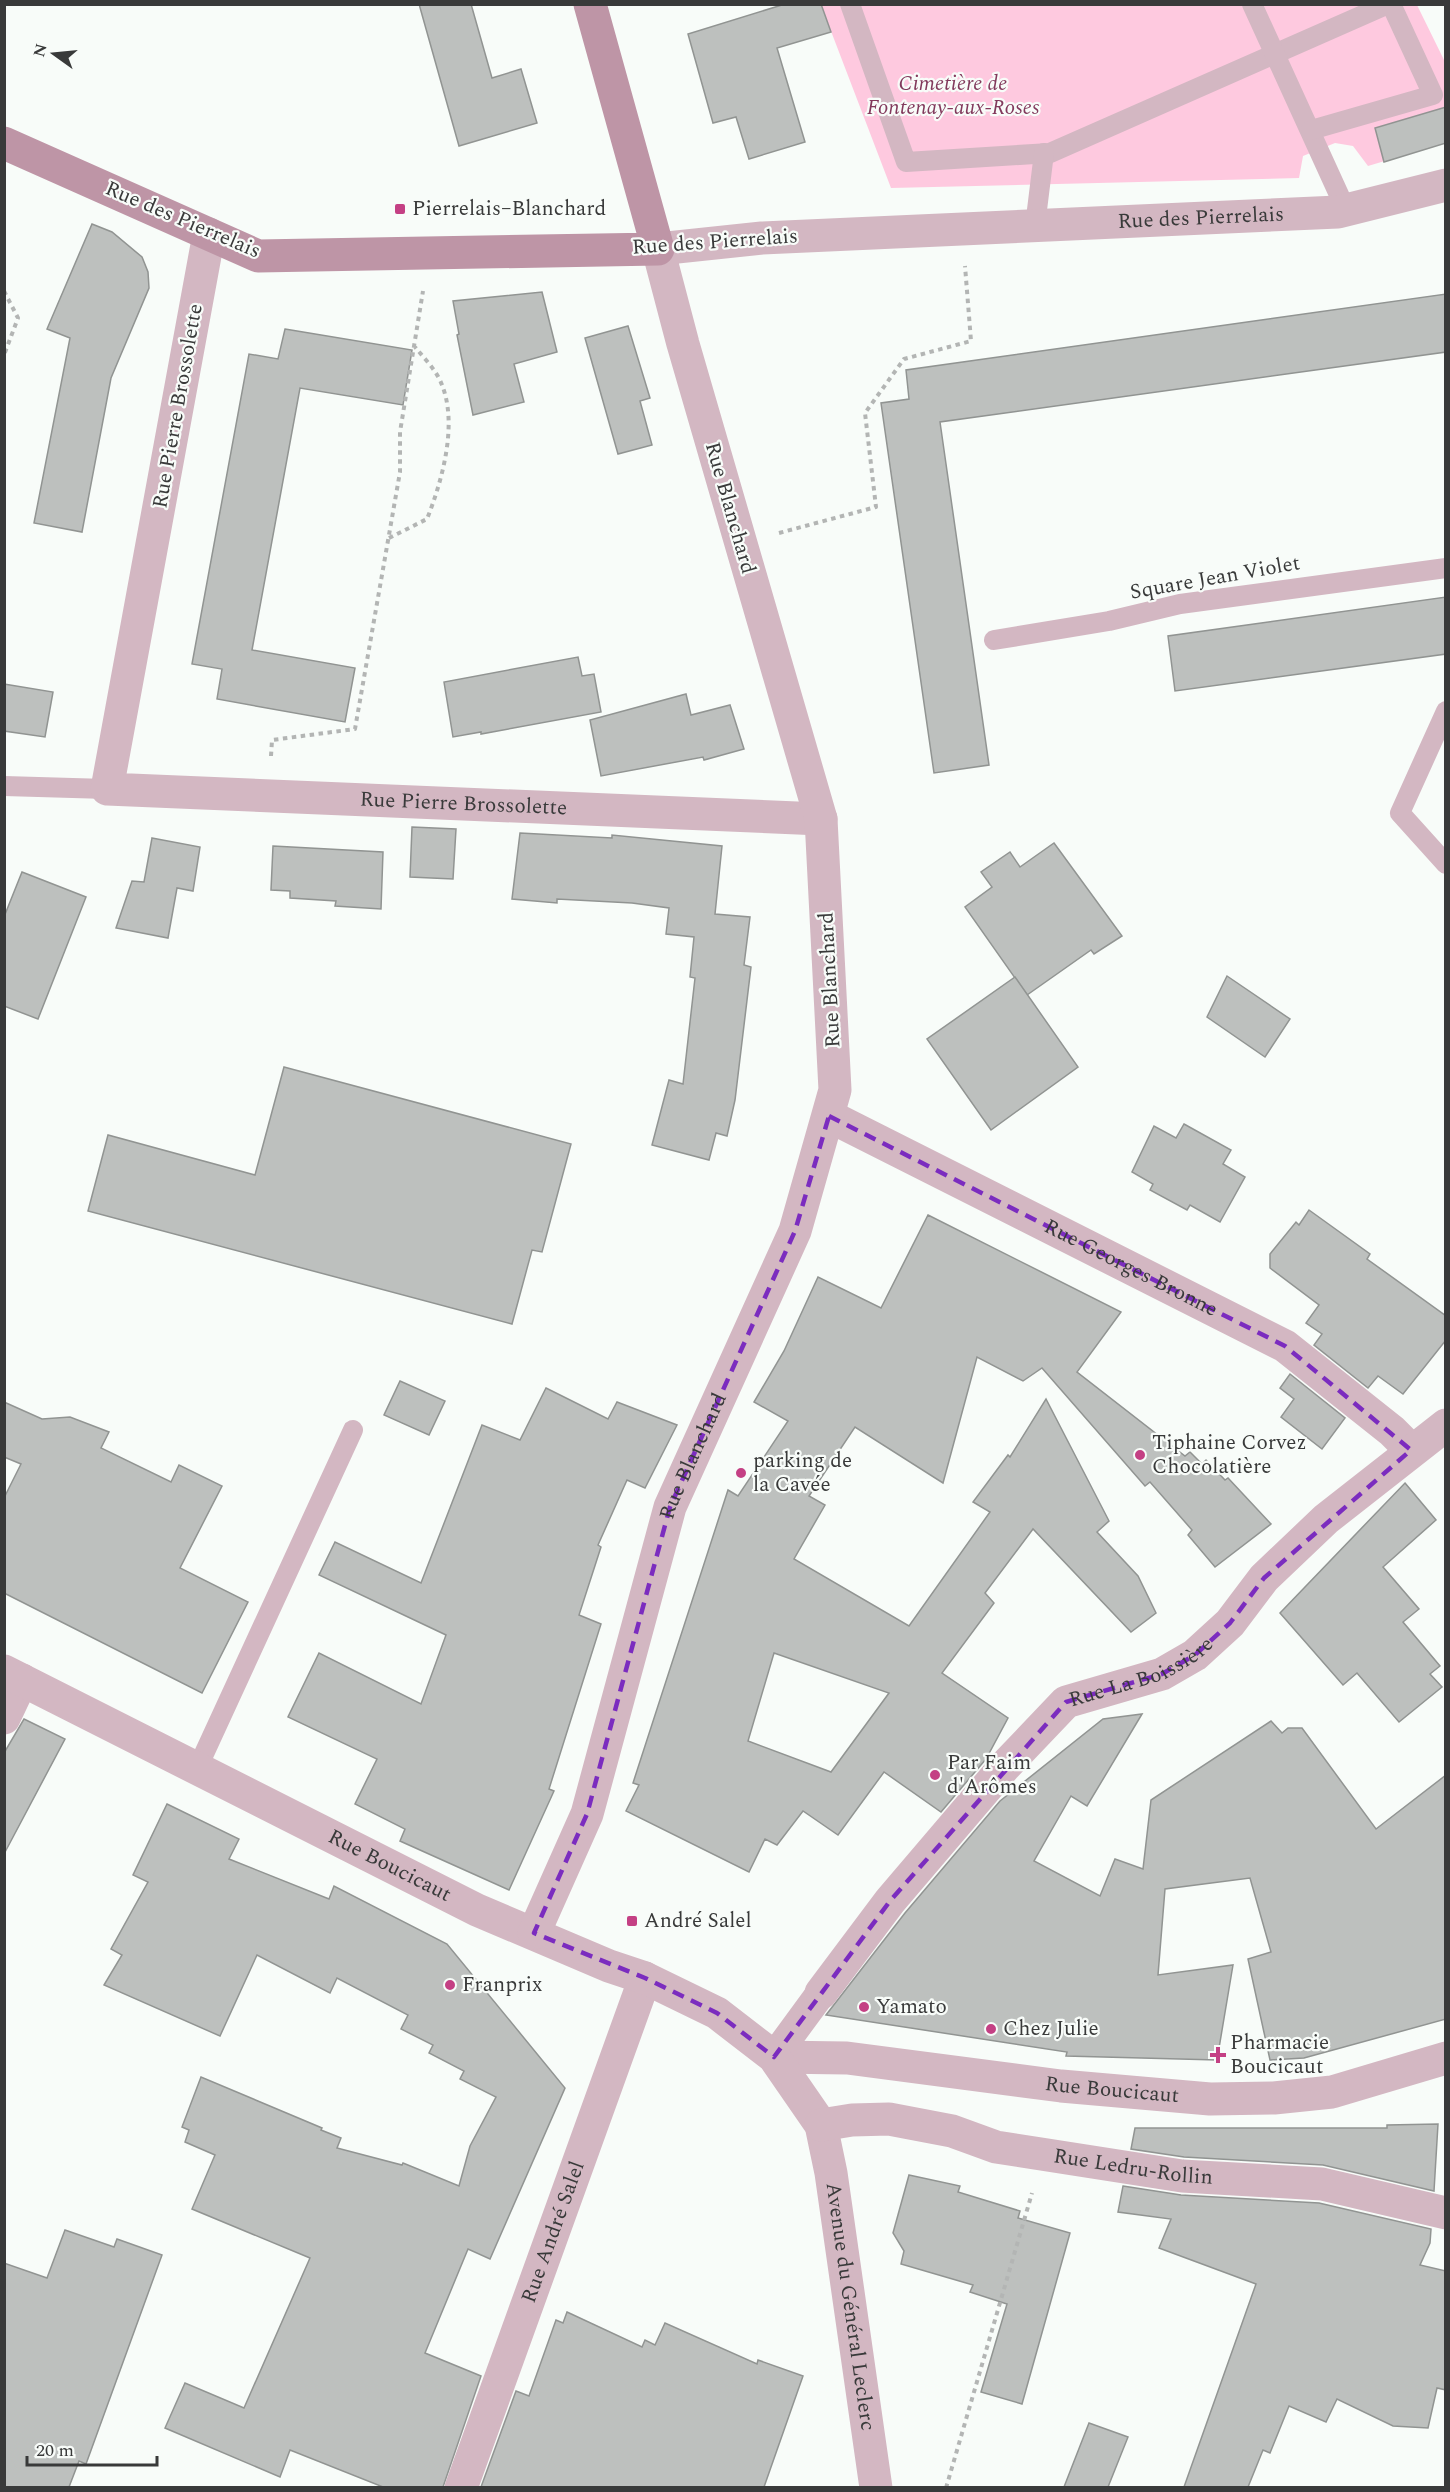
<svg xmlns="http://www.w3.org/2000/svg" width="1450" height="2492" font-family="Spectral,serif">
	<rect width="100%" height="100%" fill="#f8fcf9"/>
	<!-- green -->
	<polygon fill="#fec9df" points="821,5 1417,5 1445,62 1445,143 1368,166 1353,146 1335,143 1303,156 1299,178 891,188"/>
	<!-- building -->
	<g fill="#bdc0be" stroke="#919492" stroke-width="1.5" fill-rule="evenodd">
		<polygon points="419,4 471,4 492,78 521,69 537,123 459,146"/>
		<polygon points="785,4 821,4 831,32 777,48 805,142 749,159 736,117 713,123 688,34"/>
		<polygon points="1446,107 1446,143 1384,162 1375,128"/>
		<polygon points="92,224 112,232 142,257 148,272 149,288 111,378 82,532 34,523 70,338 47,329"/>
		<polygon points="542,292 557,352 514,364 524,402 473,415 457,335 459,334 453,301"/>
		<polygon points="1446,294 1446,352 940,422 989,765 934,773 881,403 909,399 906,370"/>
		<polygon points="628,326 650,398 640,401 652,445 618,454 585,338"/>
		<polygon points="285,329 412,350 403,405 300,388 252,650 355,668 345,722 217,699 222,669 192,664 249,354 278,359"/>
		<polygon points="1446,597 1446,654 1175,691 1168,636"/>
		<polygon points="578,657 582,676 594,674 601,712 481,734 481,732 453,737 444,682"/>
		<polygon points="4,684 53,692 45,737 4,731"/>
		<polygon points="686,694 691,715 730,705 744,749 704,760 703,757 601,776 590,720"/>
		<polygon points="412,827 456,829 453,879 410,877"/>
		<polygon points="520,833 612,838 612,835 722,846 715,914 750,917 744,965 751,967 735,1100 727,1136 716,1133 709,1160 652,1145 669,1080 683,1084 695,978 690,977 694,937 666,934 669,908 632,903 557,899 557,903 512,899"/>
		<polygon points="152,838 200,847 193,891 177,888 168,938 116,928 132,881 144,882"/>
		<polygon points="1054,843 1122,936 1094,954 1091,950 1027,995 965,907 992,887 981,872 1010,852 1020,867"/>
		<polygon points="273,846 383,852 381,909 335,906 336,901 290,898 290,891 271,890"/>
		<polygon points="22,872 86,897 38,1019 4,1006 4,917"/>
		<polygon points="1227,976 1290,1019 1265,1057 1207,1017"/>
		<polygon points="1015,977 1078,1067 991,1130 927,1039"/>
		<polygon points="284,1067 571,1144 542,1252 532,1250 512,1324 88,1211 108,1135 255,1175"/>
		<polygon points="1184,1124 1231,1150 1223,1164 1245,1177 1220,1222 1190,1205 1187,1210 1150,1190 1153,1184 1132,1172 1154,1126 1176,1138"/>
		<polygon points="1309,1210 1370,1254 1367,1259 1446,1316 1446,1340 1403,1394 1378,1376 1368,1388 1314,1345 1322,1334 1306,1323 1319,1305 1270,1268 1270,1254 1296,1222 1299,1225"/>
		<path d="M 928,1215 L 1121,1312 L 1077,1372 L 1185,1456 L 1190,1452 L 1202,1464 L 1206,1460 L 1225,1480 L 1228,1478 L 1271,1524 L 1215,1567 L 1188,1535 L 1192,1530 L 1150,1482 L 1145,1486 L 1042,1368 L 1023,1381 L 977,1357 L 943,1483 L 855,1427 L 809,1496 L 825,1505 L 794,1559 L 909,1626 L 990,1512 L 973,1502 L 1008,1455 L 1010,1457 L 1046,1399 L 1109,1521 L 1097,1532 L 1138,1576 L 1156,1613 L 1131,1632 L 1033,1529 L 985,1593 L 994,1603 L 942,1673 L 1008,1718 L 986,1759 L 941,1812 L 884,1772 L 838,1835 L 803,1811 L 777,1845 L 765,1839 L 749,1872 L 626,1811 L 639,1785 L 633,1783 L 728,1490 L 738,1496 L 788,1421 L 754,1402 L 784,1351 L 818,1277 L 881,1308 ZM 774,1653 L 889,1693 L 831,1772 L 748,1741 Z"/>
		<polygon points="1290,1374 1345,1418 1322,1449 1281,1417 1294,1399 1280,1388"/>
		<polygon points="400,1381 445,1401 429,1435 384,1415"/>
		<polygon points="546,1388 608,1419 617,1402 677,1425 645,1488 627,1480 598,1545 601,1547 579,1615 601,1624 549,1789 554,1791 509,1890 400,1841 405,1829 355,1804 377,1759 288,1717 319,1653 421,1704 446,1635 319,1575 335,1542 421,1583 482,1425 520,1440"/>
		<polygon points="4,1402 42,1419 70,1417 109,1432 101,1448 171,1482 179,1465 222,1486 180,1568 248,1602 202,1693 4,1593 4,1498 21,1464 4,1457"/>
		<polygon points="1405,1483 1436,1520 1383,1567 1419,1609 1403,1622 1440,1666 1430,1674 1442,1687 1399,1722 1357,1673 1343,1685 1280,1613"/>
		<polygon points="1142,1714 1087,1806 1071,1796 1034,1861 1100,1896 1115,1859 1143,1869 1151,1800 1271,1721 1282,1733 1288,1728 1302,1728 1376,1829 1446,1775 1446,2019 1304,2058 1270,2060 1248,1959 1271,1952 1250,1878 1165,1889 1158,1975 1233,1965 1217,2060 1066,2056 1067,2052 826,2015 905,1913 1000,1801 1103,1719"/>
		<polygon points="24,1719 65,1739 4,1854 4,1753"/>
		<polygon points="167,1804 239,1839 229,1859 329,1899 334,1886 447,1944 565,2088 490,2259 468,2249 425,2353 481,2376 443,2487 383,2487 290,2450 280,2477 165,2428 185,2383 244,2408 310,2258 192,2209 215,2155 185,2142 189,2130 182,2127 201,2077 322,2128 321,2130 341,2138 337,2148 402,2165 403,2163 459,2186 470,2146 496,2097 460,2079 464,2071 429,2053 433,2045 401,2029 408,2015 337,1978 330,1993 257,1955 220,2036 104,1985 122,1955 111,1949 148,1882 133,1875"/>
		<polygon points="1438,2124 1434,2191 1323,2165 1184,2157 1131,2149 1135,2128 1387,2128 1387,2125"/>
		<polygon points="909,2175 960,2186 958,2192 1020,2211 1018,2218 1070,2233 1022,2404 981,2392 1007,2304 970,2292 973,2285 901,2264 904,2251 893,2233"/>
		<polygon points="1123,2186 1181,2195 1319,2203 1431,2229 1430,2243 1420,2265 1446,2271 1446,2390 1437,2388 1428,2428 1393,2426 1337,2399 1326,2422 1289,2406 1270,2453 1263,2450 1248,2487 1184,2487 1256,2284 1159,2248 1171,2219 1118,2212"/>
		<polygon points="65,2230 114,2247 117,2239 162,2255 86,2464 79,2461 69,2487 4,2487 4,2263 47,2278"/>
		<polygon points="567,2312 642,2347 645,2340 655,2345 665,2323 757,2364 758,2360 803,2376 764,2487 481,2487 516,2391 529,2396 556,2320 563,2323"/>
		<polygon points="1089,2423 1128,2437 1108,2487 1064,2487"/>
	</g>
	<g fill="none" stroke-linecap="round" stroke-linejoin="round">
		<!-- path -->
		<g stroke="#b3b5b4" stroke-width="4" stroke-dasharray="4.5 4.5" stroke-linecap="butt">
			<polyline points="4,291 18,318 4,355"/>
			<polyline points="779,533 876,507 865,413 904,359 971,341 965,266"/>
			<path d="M 389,538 L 427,519 C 442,481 458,425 442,385 C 437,371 424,358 415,347"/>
			<polyline points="271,756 272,740 355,729 400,472 400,432 423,291"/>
			<polyline points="946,2488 1032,2193"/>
		</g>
		<!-- service -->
		<g stroke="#d3b7c2" stroke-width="20">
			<polyline points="850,4 906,162 1050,153 1388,4"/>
			<polyline points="1252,4 1346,210"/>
			<polyline points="1311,130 1433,95 1391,4"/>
			<polyline points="1035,226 1044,153"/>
			<polyline points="994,640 1109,621 1180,604 1446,568"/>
			<polyline points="1446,711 1400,813 1446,864"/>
			<polyline points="4,786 107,789"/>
			<polyline points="197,1769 353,1430"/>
		</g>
		<!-- pedestrian -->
		<polyline stroke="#d3b7c2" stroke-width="30" points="774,2057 821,1993"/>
		<!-- minor -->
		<g stroke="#d3b7c2" stroke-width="33">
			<path id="s1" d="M 209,234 L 107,789 L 821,819"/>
			<path id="s2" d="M 829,1116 L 1285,1346 L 1392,1431 L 1411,1450"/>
			<polyline points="4,1718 22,1680"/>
			<path id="s3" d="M 821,1993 L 890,1901 L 1005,1766 L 1066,1702 L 1162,1674 L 1195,1655 L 1230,1623 L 1264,1578 L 1326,1519 L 1446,1425"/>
			<path id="s4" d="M 774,2057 L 847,2058 L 1061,2086 L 1210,2099 L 1274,2098 L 1332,2092 L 1446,2058"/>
			<path id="s5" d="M 461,2488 L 645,1978"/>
		</g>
		<!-- tertiary -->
		<g stroke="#d3b7c2" stroke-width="33">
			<path id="s6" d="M 4,1671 L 477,1910 L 609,1966 L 645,1978 L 717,2013 L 774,2057 L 821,2125 L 831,2173 L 876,2488"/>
			<path id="s7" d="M 534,1933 L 587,1814 L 670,1507 L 795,1231 L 835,1090 L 821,819 L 683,344 L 658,249 L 762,238 L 1338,212 L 1446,185"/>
			<path id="s8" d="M 821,2125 L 852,2120 L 889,2119 L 952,2131 L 996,2147 L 1041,2154 L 1182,2176 L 1322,2184 L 1446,2213"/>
		</g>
		<!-- secondary -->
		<polyline stroke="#be95a6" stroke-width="33" points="4,143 258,256 658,249 590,4"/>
	</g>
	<!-- marked area -->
	<path fill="none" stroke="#7b2cbf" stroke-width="4.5" stroke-dasharray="12 8" stroke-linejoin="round" d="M 829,1116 L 1285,1346 L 1411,1450 L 1264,1578 L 1230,1623 L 1195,1655 L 1162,1674 L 1066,1702 L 890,1901 L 774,2057 L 717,2013 L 645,1978 L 534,1933 L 587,1814 L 670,1507 L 795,1231 Z"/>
	<!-- markers -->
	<g fill="#c44084" stroke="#f8fcf9" stroke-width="2">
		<rect x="394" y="203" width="12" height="12" rx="3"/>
		<circle cx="1140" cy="1455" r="6"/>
		<circle cx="741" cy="1473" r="6"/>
		<circle cx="935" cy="1775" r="6"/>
		<rect x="626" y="1915" width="12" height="12" rx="3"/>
		<circle cx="450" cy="1985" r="6"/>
		<circle cx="864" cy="2007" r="6"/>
		<circle cx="991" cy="2029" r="6"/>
		<path d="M1215 2046h6v6h6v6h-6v6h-6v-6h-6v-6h6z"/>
	</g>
	<g text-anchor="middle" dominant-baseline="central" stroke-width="4.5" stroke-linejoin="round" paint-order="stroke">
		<!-- park labels -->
		<g font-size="21" font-style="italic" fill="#82395c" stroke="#f8fcf9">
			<text x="953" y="84">Cimetière de<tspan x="953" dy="24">Fontenay-aux-Roses</tspan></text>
		</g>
		<!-- poi labels -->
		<g font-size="21" fill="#393a3a" stroke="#f8fcf9" text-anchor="start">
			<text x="412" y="209">Pierrelais–Blanchard</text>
			<text x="1152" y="1443">Tiphaine Corvez<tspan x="1152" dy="24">Chocolatière</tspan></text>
			<text x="753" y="1461">parking de<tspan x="753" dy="24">la Cavée</tspan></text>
			<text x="947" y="1763">Par Faim<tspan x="947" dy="24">d'Arômes</tspan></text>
			<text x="644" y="1921">André Salel</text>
			<text x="462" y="1985">Franprix</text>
			<text x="876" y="2007">Yamato</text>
			<text x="1003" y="2029">Chez Julie</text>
			<text x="1230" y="2043">Pharmacie<tspan x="1230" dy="24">Boucicaut</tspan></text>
		</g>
		<!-- street labels -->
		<g font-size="21" fill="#393a3a" stroke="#f8fcf9">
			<text stroke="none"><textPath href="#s7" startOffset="2306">Rue des Pierrelais</textPath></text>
			<text transform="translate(183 220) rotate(23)">Rue des Pierrelais</text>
			<text transform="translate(715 242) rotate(-4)">Rue des Pierrelais</text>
			<text transform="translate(178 406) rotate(-80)">Rue Pierre Brossolette</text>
			<text transform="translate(730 508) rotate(74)">Rue Blanchard</text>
			<text transform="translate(1215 578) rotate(-10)">Square Jean Violet</text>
			<text stroke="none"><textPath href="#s1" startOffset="921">Rue Pierre Brossolette</textPath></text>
			<text transform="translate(830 980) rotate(-93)">Rue Blanchard</text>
			<text stroke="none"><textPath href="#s2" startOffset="338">Rue Georges Bronne</textPath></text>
			<text stroke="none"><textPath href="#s7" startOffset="504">Rue Blanchard</textPath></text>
			<text stroke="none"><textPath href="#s3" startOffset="462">Rue La Boissière</textPath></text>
			<text stroke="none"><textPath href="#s6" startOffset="432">Rue Boucicaut</textPath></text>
			<text stroke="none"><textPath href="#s4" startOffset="340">Rue Boucicaut</textPath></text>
			<text stroke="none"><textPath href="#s8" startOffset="318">Rue Ledru-Rollin</textPath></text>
			<text stroke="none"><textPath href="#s5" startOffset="272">Rue André Salel</textPath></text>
			<text stroke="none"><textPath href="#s6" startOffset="1130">Avenue du Général Leclerc</textPath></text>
		</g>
	</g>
	<!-- border -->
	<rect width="1450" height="2492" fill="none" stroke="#393a3a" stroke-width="12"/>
	<!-- north arrow -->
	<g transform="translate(54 54) rotate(285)" stroke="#f8fcf9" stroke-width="4.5" paint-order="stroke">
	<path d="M0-4.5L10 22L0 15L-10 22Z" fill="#393a3a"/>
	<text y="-9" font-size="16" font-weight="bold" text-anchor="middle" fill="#393a3a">N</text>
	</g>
	<!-- scale -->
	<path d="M27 2456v9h130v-9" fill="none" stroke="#393a3a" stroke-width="3"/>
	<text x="36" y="2456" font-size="18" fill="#393a3a" stroke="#f8fcf9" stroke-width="4.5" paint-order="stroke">20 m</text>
</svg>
